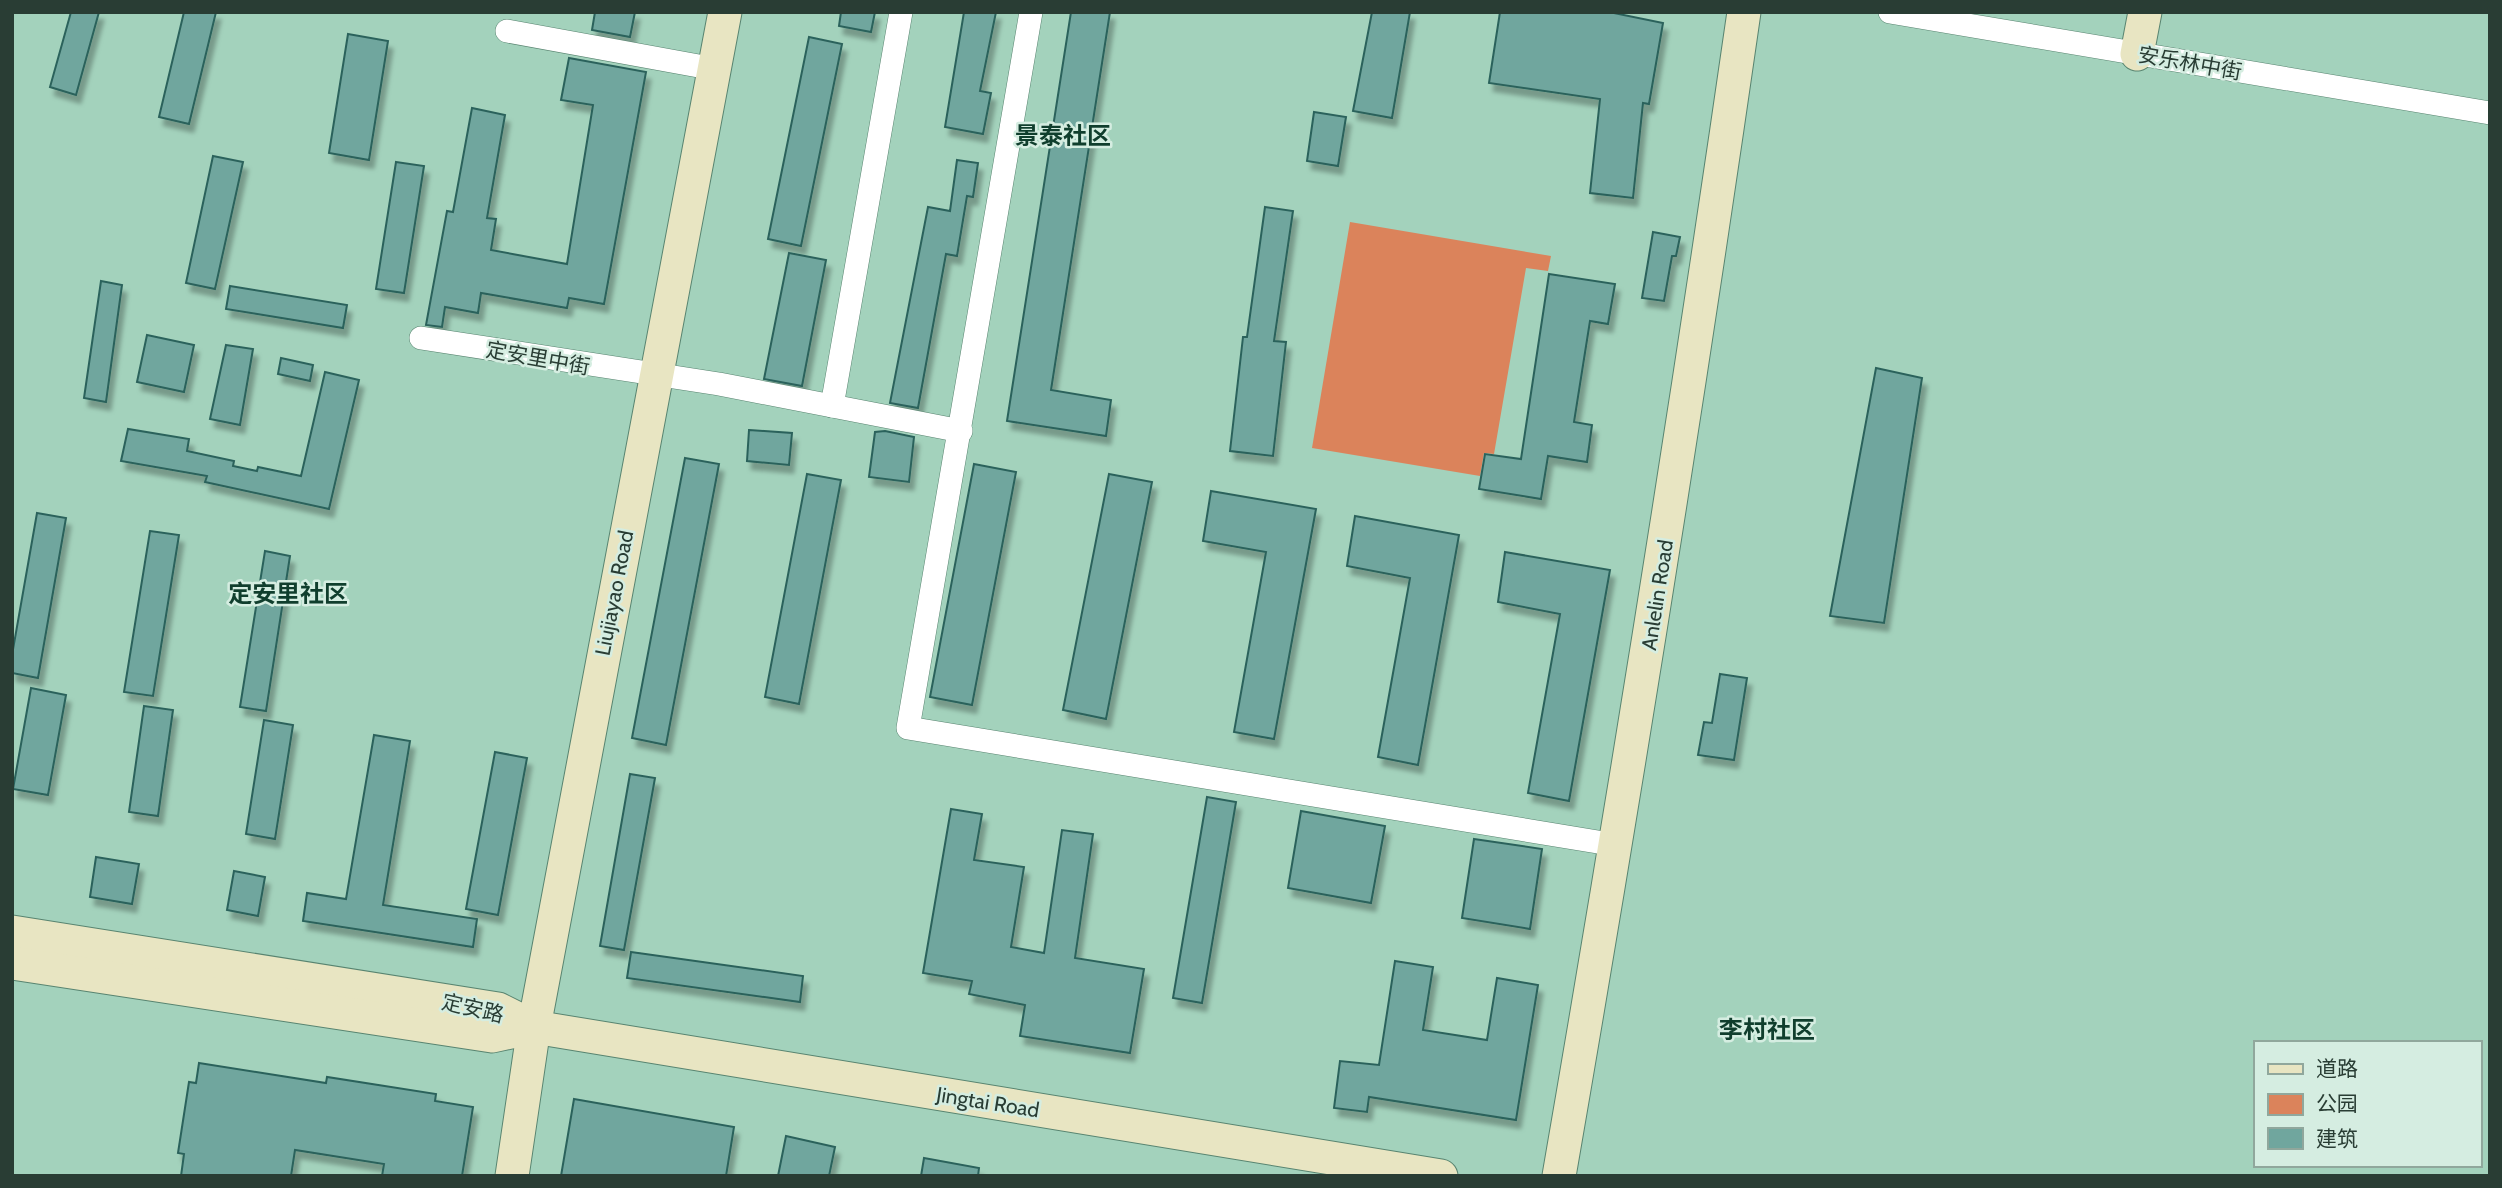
<svg xmlns="http://www.w3.org/2000/svg" width="2502" height="1188" font-family="Cabin,'Noto Sans SC',sans-serif">
	<defs>
		<filter id="shadow"><feDropShadow dx="4.5" dy="8" stdDeviation="2" flood-color="#0004"/></filter>
	</defs>
	<rect width="100%" height="100%" fill="#a3d2bc"/>
	<!-- green -->
	<polygon fill="#db835b" points="1350,222 1551,256 1548,271 1526,268 1494,454 1484,453 1480,476 1312,448"/>
	<!-- building -->
	<g fill="#70a69e" stroke="#2c625b" stroke-width="2" filter="url(#shadow)">
		<polygon points="71,12 99,12 76,95 50,87"/>
		<polygon points="184,12 216,12 189,124 159,117"/>
		<polygon points="595,12 635,12 630,37 592,30"/>
		<polygon points="841,12 875,12 871,32 839,26"/>
		<polygon points="964,12 996,12 980,91 991,93 983,134 945,127"/>
		<polygon points="1071,12 1110,12 1051,390 1111,400 1106,436 1007,421"/>
		<polygon points="1372,12 1410,12 1392,118 1353,111"/>
		<polygon points="1500,12 1609,12 1663,23 1649,104 1643,103 1633,198 1590,193 1600,99 1489,83"/>
		<polygon points="348,34 388,41 369,160 329,153"/>
		<polygon points="809,37 842,44 801,246 768,239"/>
		<polygon points="569,58 646,72 604,304 569,298 567,308 481,293 478,313 445,307 442,327 426,325 447,211 453,212 472,108 505,115 487,218 496,219 491,250 567,264 593,105 561,100"/>
		<polygon points="1314,112 1346,117 1338,166 1307,161"/>
		<polygon points="213,156 243,162 215,289 186,283"/>
		<polygon points="957,160 978,163 973,197 967,196 957,256 946,254 918,408 890,403 928,207 950,211"/>
		<polygon points="396,162 424,166 404,293 376,289"/>
		<polygon points="1265,207 1293,211 1274,341 1286,342 1273,456 1230,451 1243,337 1247,337"/>
		<polygon points="1653,232 1680,237 1676,256 1672,256 1664,301 1642,298"/>
		<polygon points="789,253 826,260 802,386 764,379"/>
		<polygon points="1549,274 1615,284 1608,324 1590,321 1574,422 1592,425 1587,462 1548,456 1541,499 1479,489 1485,454 1521,459"/>
		<polygon points="101,281 122,285 106,402 84,398"/>
		<polygon points="230,286 347,305 343,328 226,309"/>
		<polygon points="147,335 194,345 184,392 137,382"/>
		<polygon points="226,345 253,349 240,425 210,419"/>
		<polygon points="281,358 313,365 310,381 278,374"/>
		<polygon points="1876,368 1922,378 1884,623 1830,616"/>
		<polygon points="325,372 359,380 329,509 205,482 207,476 121,461 128,429 189,439 187,451 234,461 233,466 257,471 258,467 301,476"/>
		<polygon points="749,430 792,433 789,465 747,461"/>
		<polygon points="885,431 914,437 909,482 869,477 875,432"/>
		<polygon points="685,458 719,464 666,745 632,738"/>
		<polygon points="974,464 1016,472 972,705 930,697"/>
		<polygon points="807,474 841,480 799,704 765,697"/>
		<polygon points="1109,474 1152,482 1106,719 1063,710"/>
		<polygon points="1211,491 1316,509 1274,739 1234,732 1266,552 1203,541"/>
		<polygon points="37,513 66,518 38,678 12,673 12,655"/>
		<polygon points="1355,516 1459,535 1418,765 1378,757 1410,578 1347,566"/>
		<polygon points="150,531 179,535 153,696 124,692"/>
		<polygon points="265,551 290,556 266,711 240,707"/>
		<polygon points="1505,552 1610,570 1569,801 1528,793 1560,614 1498,602"/>
		<polygon points="1720,674 1747,678 1734,760 1698,755 1704,722 1712,723"/>
		<polygon points="31,688 66,695 48,795 13,789"/>
		<polygon points="144,706 173,710 158,816 129,812"/>
		<polygon points="264,720 293,725 275,839 246,834"/>
		<polygon points="374,735 410,741 383,905 477,919 473,947 303,921 307,893 346,899"/>
		<polygon points="495,752 527,758 498,915 466,909"/>
		<polygon points="630,774 655,778 624,950 600,946"/>
		<polygon points="1207,797 1236,802 1202,1003 1173,998"/>
		<polygon points="951,809 982,814 974,860 1024,867 1011,947 1044,953 1062,830 1093,834 1075,958 1144,969 1130,1053 1020,1036 1025,1005 969,994 972,981 923,973"/>
		<polygon points="1301,811 1385,826 1371,903 1288,888"/>
		<polygon points="1474,839 1542,849 1530,929 1462,918"/>
		<polygon points="96,857 139,864 132,904 90,897"/>
		<polygon points="234,871 265,877 258,916 227,910"/>
		<polygon points="631,952 803,976 800,1002 627,978"/>
		<polygon points="1395,961 1433,967 1423,1030 1487,1040 1497,978 1538,985 1516,1120 1369,1097 1367,1112 1334,1108 1340,1061 1379,1065"/>
		<polygon points="199,1063 326,1083 327,1077 436,1094 435,1101 473,1107 462,1176 382,1176 384,1164 295,1150 291,1176 181,1176 184,1154 178,1153 189,1082 196,1083"/>
		<polygon points="574,1099 734,1127 726,1176 561,1176"/>
		<polygon points="786,1136 835,1147 829,1176 778,1176"/>
		<polygon points="924,1158 979,1168 978,1176 921,1176"/>
	</g>
	<g fill="none" stroke-linecap="round" stroke-linejoin="round">
		<defs>
			<g id="street">
				<polyline points="1031,12 908,728 1616,845"/>
				<polyline points="1890,12 2490,113"/>
				<polyline points="507,31 715,69"/>
				<polyline points="421,338 719,384 961,431"/>
				<polyline points="832,406 901,12"/>
			</g>
			<g id="secondary">
				<polyline points="2137,54 2145,12"/>
				<polyline points="12,932 498,1009 534,1027 1441,1176"/>
				<polyline points="12,963 492,1036 534,1027"/>
				<polyline points="512,1176 534,1027 725,12"/>
				<path d="M 1559,1176 C 1626,789 1688,401 1744,12"/>
			</g>
		</defs>
		<!-- street casing -->
		<use href="#street" stroke="#588470" stroke-width="24"/>
		<!-- secondary casing -->
		<use href="#secondary" stroke="#588470" stroke-width="35"/>
		<!-- street -->
		<use href="#street" stroke="#fff" stroke-width="23"/>
		<!-- secondary -->
		<use href="#secondary" stroke="#e8e5c2" stroke-width="33"/>
	</g>
	<g text-anchor="middle" dominant-baseline="central" stroke-width="5" stroke-linejoin="round" paint-order="stroke">
		<!-- street labels -->
		<g font-size="21" fill="#293d34" stroke="#d5ede1">
			<text transform="translate(2190 63) rotate(10)">安乐林中街</text>
			<text transform="translate(538 358) rotate(10)">定安里中街</text>
			<text transform="translate(614 593) rotate(-79)">Liujiayao Road</text>
			<text transform="translate(1657 595) rotate(-81)">Anlelin Road</text>
			<text transform="translate(473 1008) rotate(13)">定安路</text>
			<text transform="translate(988 1102) rotate(9)">Jingtai Road</text>
		</g>
		<!-- quarter labels -->
		<g font-size="24" font-weight="bold" fill="#103e2d" stroke="#d5ede1">
			<text x="1063" y="135">景泰社区</text>
			<text x="288" y="593">定安里社区</text>
			<text x="1767" y="1029">李村社区</text>
		</g>
	</g>
	<!-- border -->
	<rect width="2502" height="1188" fill="none" stroke="#293d34" stroke-width="28"/>
	<!-- legend -->
	<rect x="2254" y="1041" width="228" height="126" fill="#d5ede1" stroke="#90a79c" stroke-width="2"/>
	<rect x="2268" y="1064" width="35" height="10" fill="#e8e5c2" stroke="#90a79c" stroke-width="2"/>
	<text x="2316" y="1076" font-size="21" fill="#293d34">道路</text>
	<rect x="2268" y="1094" width="35" height="21" fill="#db835b" stroke="#90a79c" stroke-width="2"/>
	<text x="2316" y="1111" font-size="21" fill="#293d34">公园</text>
	<rect x="2268" y="1128" width="35" height="21" fill="#70a69e" stroke="#90a79c" stroke-width="2"/>
	<text x="2316" y="1146" font-size="21" fill="#293d34">建筑</text>
</svg>
